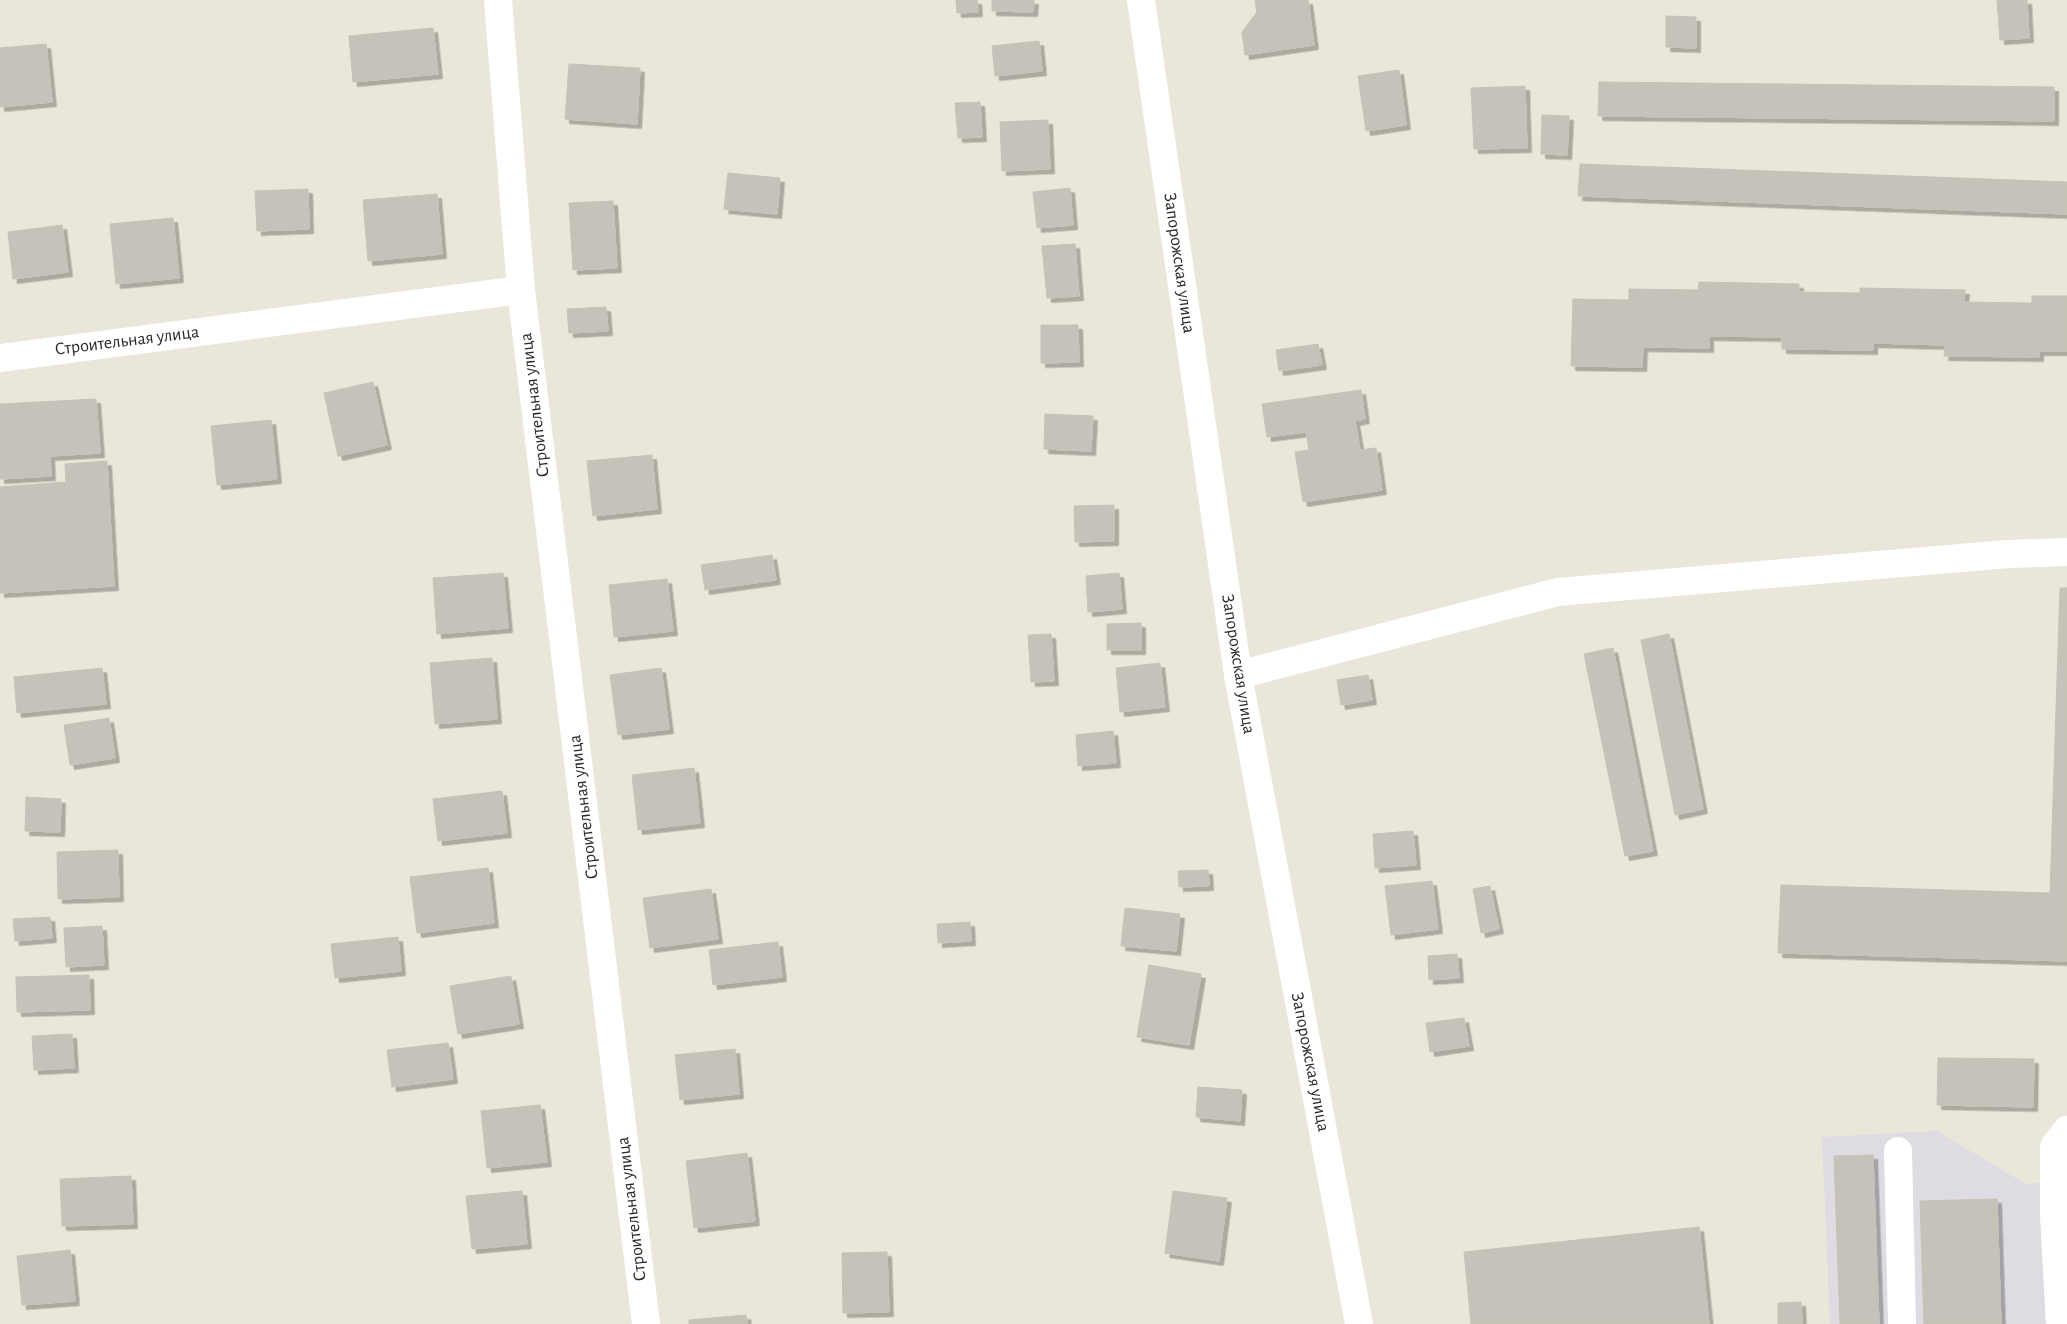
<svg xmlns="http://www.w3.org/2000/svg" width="2067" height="1324" font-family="'Alegreya Sans',sans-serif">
	<defs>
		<filter id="shadow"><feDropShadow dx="4.5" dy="4.5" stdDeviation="0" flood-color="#0004"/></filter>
	</defs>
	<rect width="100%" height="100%" fill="#ebe6da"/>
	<!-- industrial -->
	<polygon fill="#dedbe3" points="1937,1131 2026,1184 2067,1181 2067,1324 1830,1324 1822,1137"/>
	<!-- building -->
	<g fill="#c6c2ba" stroke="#c6c2b4" filter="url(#shadow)">
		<polygon points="956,0 977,0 978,12 957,13"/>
		<polygon points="992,0 1034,0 1033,12 992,11"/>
		<polygon points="1255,0 1308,0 1314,45 1245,55 1242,32 1257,12"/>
		<polygon points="1997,0 2027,0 2029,38 2000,40"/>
		<polygon points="1666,16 1696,17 1696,48 1666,47"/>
		<polygon points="433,28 438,74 353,82 349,36"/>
		<polygon points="1039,41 1042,71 995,76 992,46"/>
		<polygon points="46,44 52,102 0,107 0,48"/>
		<polygon points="569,64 640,68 637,124 565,119"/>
		<polygon points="1399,70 1406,125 1366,131 1358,76"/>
		<polygon points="1599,82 2054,87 2054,121 1598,116"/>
		<polygon points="1525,86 1527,148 1474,149 1471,88"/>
		<polygon points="980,102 982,137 958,138 955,103"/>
		<polygon points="1542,115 1569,116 1567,155 1541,154"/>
		<polygon points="1048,120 1050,169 1002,171 1000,122"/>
		<polygon points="1580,164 2067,182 2067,214 1578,196"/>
		<polygon points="728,173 780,178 777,214 724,209"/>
		<polygon points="1070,188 1073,225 1037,228 1033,192"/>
		<polygon points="308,189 309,229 257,231 255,191"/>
		<polygon points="437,194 442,254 368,261 363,200"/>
		<polygon points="613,201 617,268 573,270 569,203"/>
		<polygon points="173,218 179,278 116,284 110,224"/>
		<polygon points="62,225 68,272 13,279 8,232"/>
		<polygon points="1075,244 1079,296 1047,298 1042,246"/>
		<polygon points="1699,282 1799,284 1799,292 1860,293 1860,288 1965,290 1964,302 2032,303 2032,296 2067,296 2067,351 2039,351 2039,357 1944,356 1945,345 1873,343 1873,350 1782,349 1782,337 1709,336 1709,348 1643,347 1642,367 1571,366 1573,299 1629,300 1629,289 1698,290"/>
		<polygon points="606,307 608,331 569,333 567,309"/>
		<polygon points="1041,325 1078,325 1079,362 1041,363"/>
		<polygon points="1318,344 1322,365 1279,371 1276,350"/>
		<polygon points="373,382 387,445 338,456 324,393"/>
		<polygon points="1361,390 1365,419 1355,421 1360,450 1376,448 1382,490 1303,502 1295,452 1309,450 1306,432 1267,437 1262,404"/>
		<polygon points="96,399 100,453 50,456 51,476 0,479 0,404"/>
		<polygon points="1045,414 1093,416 1091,451 1044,449"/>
		<polygon points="271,420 277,479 217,485 211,426"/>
		<polygon points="652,455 657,509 593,516 587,461"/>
		<polygon points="107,461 114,586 0,593 0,487 66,482 65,464"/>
		<polygon points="1114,505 1114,541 1075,542 1074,506"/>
		<polygon points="772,555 776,580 705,590 701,565"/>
		<polygon points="503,573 508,628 437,634 433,578"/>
		<polygon points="1119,573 1122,609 1088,612 1086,576"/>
		<polygon points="667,579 673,631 614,637 609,585"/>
		<polygon points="2060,588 2067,588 2067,961 1778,953 1781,885 2050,893"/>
		<polygon points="1141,623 1141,650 1107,650 1107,624"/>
		<polygon points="1051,634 1054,681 1031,682 1028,635"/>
		<polygon points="1669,634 1703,809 1675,815 1641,640"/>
		<polygon points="1613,648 1653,851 1625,856 1584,654"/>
		<polygon points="492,658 497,719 435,724 430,663"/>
		<polygon points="1160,663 1165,707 1120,712 1116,668"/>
		<polygon points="102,668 106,704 17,713 14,677"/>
		<polygon points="661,668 669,729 618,735 610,675"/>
		<polygon points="1368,675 1372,700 1341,705 1337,680"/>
		<polygon points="109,718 115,758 70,765 64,725"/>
		<polygon points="1113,731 1116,763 1078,766 1076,735"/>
		<polygon points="694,768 700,823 638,830 632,775"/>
		<polygon points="502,791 507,833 438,841 433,799"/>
		<polygon points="26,797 61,799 60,832 25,831"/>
		<polygon points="1413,831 1416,865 1375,868 1373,834"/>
		<polygon points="118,850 119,897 58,899 57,852"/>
		<polygon points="488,868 494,923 417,933 410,877"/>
		<polygon points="1208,870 1209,886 1179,887 1178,871"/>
		<polygon points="1432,881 1438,929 1391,935 1385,886"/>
		<polygon points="1490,886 1499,929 1481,933 1473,889"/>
		<polygon points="711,889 718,939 650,948 643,898"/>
		<polygon points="1125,908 1180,914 1176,951 1121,946"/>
		<polygon points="50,917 52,938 15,941 13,919"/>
		<polygon points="970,922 971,941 938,943 937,924"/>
		<polygon points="102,926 104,965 66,967 64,928"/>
		<polygon points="398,937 401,971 335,978 331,944"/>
		<polygon points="778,942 782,977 713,985 709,950"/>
		<polygon points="1457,954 1459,978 1429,980 1428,956"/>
		<polygon points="1149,965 1201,974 1189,1045 1137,1037"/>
		<polygon points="89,975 90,1010 17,1012 16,977"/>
		<polygon points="511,976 519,1024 458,1034 450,986"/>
		<polygon points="1464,1018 1469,1046 1430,1052 1426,1023"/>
		<polygon points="72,1034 74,1068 34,1070 32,1036"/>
		<polygon points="448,1043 453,1079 392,1087 387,1050"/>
		<polygon points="735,1049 739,1094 680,1100 675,1055"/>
		<polygon points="1938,1058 2034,1059 2033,1107 1937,1105"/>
		<polygon points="1198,1087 1242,1090 1240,1121 1196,1117"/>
		<polygon points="540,1105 547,1162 487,1168 481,1111"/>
		<polygon points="747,1153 755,1221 694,1228 686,1161"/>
		<polygon points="1873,1155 1879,1324 1840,1324 1834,1156"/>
		<polygon points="131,1176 133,1224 62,1226 60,1179"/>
		<polygon points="522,1191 527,1244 472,1249 466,1196"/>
		<polygon points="1173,1191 1227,1198 1219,1261 1165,1253"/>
		<polygon points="1997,1199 2001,1324 1924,1324 1920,1201"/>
		<polygon points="1699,1227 1709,1324 1471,1324 1464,1252"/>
		<polygon points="70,1250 75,1301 22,1305 17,1256"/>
		<polygon points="887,1252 889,1312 843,1313 842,1253"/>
		<polygon points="1801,1302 1802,1324 1778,1324 1778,1303"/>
		<polygon points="746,1315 747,1324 689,1324 689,1320"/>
	</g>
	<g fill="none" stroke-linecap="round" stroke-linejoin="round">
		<!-- minor -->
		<g stroke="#fff" stroke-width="28">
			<polyline points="498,0 521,290 646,1324"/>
			<polyline points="1141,0 1238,675 1359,1324"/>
			<polyline points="0,358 521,290"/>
			<polyline points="1238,675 1558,592 2008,554 2067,552"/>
			<polyline points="1898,1151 1902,1324"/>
			<polyline points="2060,1324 2054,1216 2054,1146 2067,1130"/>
		</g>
	</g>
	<g text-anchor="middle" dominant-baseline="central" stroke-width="5" stroke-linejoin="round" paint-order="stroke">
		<!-- street labels -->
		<g font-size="18" fill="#292929" stroke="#fff">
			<text transform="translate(1179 263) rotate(82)">Запорожская улица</text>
			<text transform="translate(127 341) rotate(-7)">Строительная улица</text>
			<text transform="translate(535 405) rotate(-97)">Строительная улица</text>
			<text transform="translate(1238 664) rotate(81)">Запорожская улица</text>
			<text transform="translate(584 807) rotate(-97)">Строительная улица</text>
			<text transform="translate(1310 1062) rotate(79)">Запорожская улица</text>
			<text transform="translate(632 1209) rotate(-97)">Строительная улица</text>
		</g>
	</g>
</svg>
